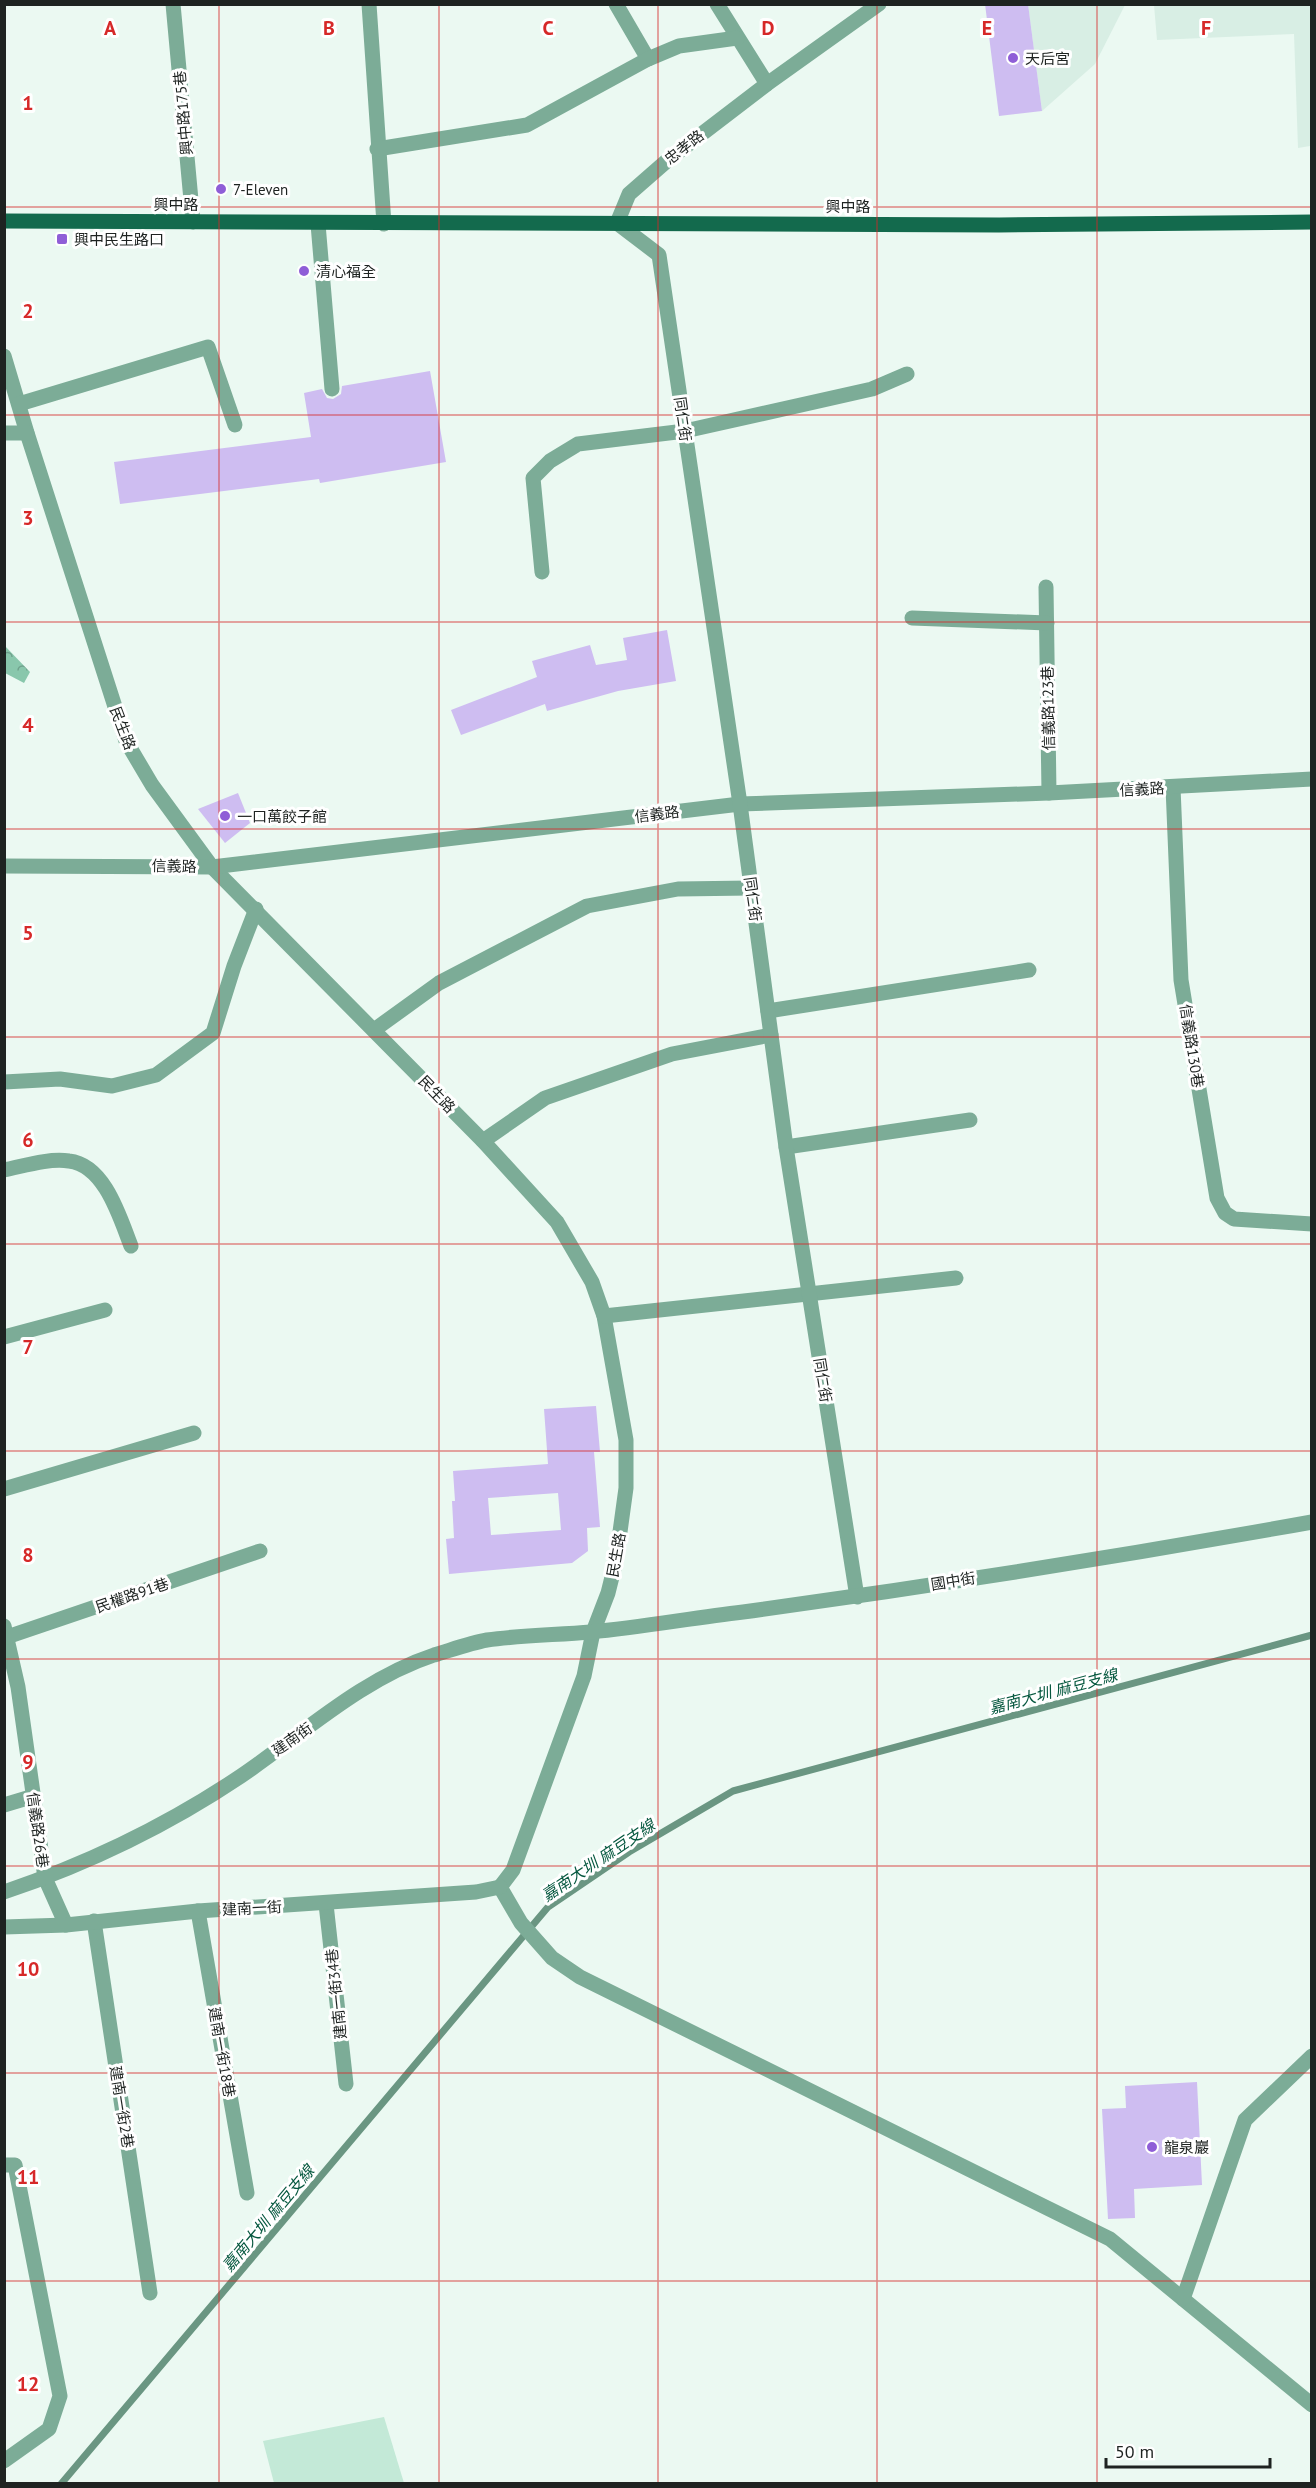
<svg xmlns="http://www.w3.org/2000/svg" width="1316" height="2488" font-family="'PT Sans','Noto Sans TC',sans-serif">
	<defs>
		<pattern id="forest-crowns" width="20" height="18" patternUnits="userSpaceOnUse" patternTransform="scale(1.5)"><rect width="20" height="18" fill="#89c7ac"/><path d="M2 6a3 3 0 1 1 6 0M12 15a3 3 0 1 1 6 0" fill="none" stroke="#6fa18c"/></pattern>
	</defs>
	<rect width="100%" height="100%" fill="#ebf9f2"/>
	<!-- built -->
	<g fill="#d8eee4">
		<polygon points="1028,5 1125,5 1095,64 1042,111"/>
		<polygon points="1154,5 1311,5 1311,148 1310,146 1298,148 1294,34 1157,40"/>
	</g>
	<!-- green -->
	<polygon fill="#c3e9d7" points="384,2417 404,2483 274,2483 263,2441"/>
	<!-- forest -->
	<polygon fill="url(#forest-crowns)" points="4,645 30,672 24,683 5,673"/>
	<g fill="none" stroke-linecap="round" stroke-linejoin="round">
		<!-- stream -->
		<polyline stroke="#6a9682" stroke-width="7" points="61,2484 548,1907 629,1852 733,1791 1312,1635"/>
	</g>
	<!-- building -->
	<g fill="#cebdf1" fill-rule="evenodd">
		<polygon points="985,4 1028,4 1042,111 999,116"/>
		<polygon points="430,371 446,462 320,483 319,479 120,504 114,462 311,437 304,393 322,389 327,398 333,399 341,394 342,386"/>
		<polygon points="667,630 676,681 618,691 547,711 545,704 461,735 451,710 537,677 532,661 590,645 596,665 627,660 623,638"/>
		<polygon points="238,793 250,823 225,843 198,809"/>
		<path d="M 596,1406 L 600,1452 L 594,1452 L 600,1527 L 587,1528 L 588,1551 L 572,1563 L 449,1574 L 446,1539 L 454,1538 L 452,1501 L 455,1501 L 453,1471 L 548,1464 L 544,1409 ZM 558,1493 L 561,1530 L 491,1535 L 488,1498 Z"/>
		<polygon points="1197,2082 1202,2185 1134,2189 1135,2218 1108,2219 1102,2109 1126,2108 1125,2086"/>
	</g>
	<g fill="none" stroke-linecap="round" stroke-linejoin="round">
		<!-- minor -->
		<g stroke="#7cac97" stroke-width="15">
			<polyline points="173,4 193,222"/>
			<polyline points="369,4 384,224"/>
			<polyline points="616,4 648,59"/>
			<polyline points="717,4 767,84"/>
			<polyline points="377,149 527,125 648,59 679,46 737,38"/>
			<polyline points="318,224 332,389"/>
			<polyline points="4,356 27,433 126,741 152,785 212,867 483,1141 557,1222 592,1282 604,1316 626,1440 626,1488 616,1561 608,1593 593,1632 584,1676 513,1870 500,1887"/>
			<polyline points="19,404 208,347 235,425"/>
			<polyline points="4,433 27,433"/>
			<polyline points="542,572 533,478 550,461 578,444 685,431 872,389 907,374"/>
			<polyline points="1046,587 1049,793"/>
			<polyline points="912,618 1047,623"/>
			<polyline points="1173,787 1181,980 1217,1198 1225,1213 1234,1219 1312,1224"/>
			<polyline points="4,866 212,867 740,804 1049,793 1312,779"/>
			<polyline points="768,1011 1029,970"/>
			<polyline points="374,1030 439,983 587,906 678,889 751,888"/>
			<polyline points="4,1082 60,1079 112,1086 156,1075 213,1033 234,966 256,909"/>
			<polyline points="483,1141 545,1098 672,1054 771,1035"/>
			<polyline points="786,1147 970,1120"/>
			<path d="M 4,1170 C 24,1166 48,1158 69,1161 C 105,1165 120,1218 131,1246"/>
			<polyline points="604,1316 956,1278"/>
			<polyline points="4,1337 105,1310"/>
			<polyline points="4,1489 194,1433"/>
			<polyline points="857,1597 786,1147 740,804 659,255 617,223 629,194 669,159 767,84 879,4"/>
			<polyline points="4,1626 18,1687 45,1878 66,1925"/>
			<polyline points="4,1638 260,1551"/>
			<polyline points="4,1805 34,1796"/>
			<polyline points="500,1887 521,1923 552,1958 580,1977 1110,2239 1312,2405"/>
			<path d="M 4,1892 C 87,1864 168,1825 241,1776 C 303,1734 361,1679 434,1655 C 451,1650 470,1643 487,1640 C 522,1635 557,1635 591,1632 C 642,1627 692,1618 743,1612 C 933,1586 1123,1556 1312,1522"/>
			<polyline points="326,1904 346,2084"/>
			<polyline points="198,1911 247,2193"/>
			<polyline points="94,1921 150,2293"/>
			<polyline points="4,1927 66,1925 198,1911 476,1892 500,1887"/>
			<polyline points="4,2165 15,2165 60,2396 49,2429 4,2461"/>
			<polyline points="1183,2299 1245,2120 1312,2056"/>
		</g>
		<!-- major -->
		<polyline stroke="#136a4d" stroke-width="15" points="4,221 999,225 1312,222"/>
	</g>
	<!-- grid -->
	<path fill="none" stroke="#d62828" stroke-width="1.5" stroke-opacity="0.55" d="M 219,4 L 219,2484M 439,4 L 439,2484M 658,4 L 658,2484M 877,4 L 877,2484M 1097,4 L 1097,2484M 4,207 L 1312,207M 4,415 L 1312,415M 4,622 L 1312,622M 4,829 L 1312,829M 4,1037 L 1312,1037M 4,1244 L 1312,1244M 4,1451 L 1312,1451M 4,1659 L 1312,1659M 4,1866 L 1312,1866M 4,2073 L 1312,2073M 4,2281 L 1312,2281"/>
	<!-- markers -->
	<g fill="#8f5ed7" stroke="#fff" stroke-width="2">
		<circle cx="1013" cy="58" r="6"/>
		<circle cx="221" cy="189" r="6"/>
		<rect x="56" y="233" width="12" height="12" rx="3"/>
		<circle cx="304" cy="271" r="6"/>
		<circle cx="225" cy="816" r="6"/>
		<circle cx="1152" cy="2147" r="6"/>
	</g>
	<g text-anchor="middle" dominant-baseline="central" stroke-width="6" stroke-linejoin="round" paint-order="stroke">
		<!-- poi labels -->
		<g font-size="15" fill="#1e2321" stroke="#fff" text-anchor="start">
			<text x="1025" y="58">天后宮</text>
			<text x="233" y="189">7-Eleven</text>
			<text x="74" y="239">興中民生路口</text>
			<text x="316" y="271">清心福全</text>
			<text x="237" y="816">一口萬餃子館</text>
			<text x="1164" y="2147">龍泉巖</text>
		</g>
		<!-- street labels -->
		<g font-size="15" fill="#1e2321" stroke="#fff">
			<text transform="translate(183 113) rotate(-95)">興中路175巷</text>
			<text transform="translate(684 147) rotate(-38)">忠孝路</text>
			<text x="176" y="204">興中路</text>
			<text x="848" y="206">興中路</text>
			<text transform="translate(683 419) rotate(82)">同仁街</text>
			<text transform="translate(1048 708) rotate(-91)">信義路123巷</text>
			<text transform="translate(123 728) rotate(69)">民生路</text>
			<text transform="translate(1142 789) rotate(-3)">信義路</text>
			<text transform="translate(657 814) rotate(-7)">信義路</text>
			<text transform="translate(174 866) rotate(1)">信義路</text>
			<text transform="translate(753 899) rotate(82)">同仁街</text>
			<text transform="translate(1192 1046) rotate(81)">信義路130巷</text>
			<text transform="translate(437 1094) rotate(46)">民生路</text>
			<text transform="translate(823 1380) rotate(81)">同仁街</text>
			<text transform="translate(616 1555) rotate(-80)">民生路</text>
			<text transform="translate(953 1581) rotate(-9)">國中街</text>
			<text transform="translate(132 1595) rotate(-19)">民權路91巷</text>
			<text transform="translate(292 1739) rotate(-35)">建南街</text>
			<text transform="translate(38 1830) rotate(82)">信義路26巷</text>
			<text transform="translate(252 1908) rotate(-3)">建南一街</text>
			<text transform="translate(336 1994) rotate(-96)">建南一街34巷</text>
			<text transform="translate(222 2052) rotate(80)">建南一街18巷</text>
			<text transform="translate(122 2107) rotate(81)">建南一街2巷</text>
		</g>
		<!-- water labels -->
		<g font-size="16" font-style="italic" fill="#06583f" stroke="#fff">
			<text transform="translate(1053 1691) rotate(-15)">嘉南大圳 麻豆支線</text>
			<text transform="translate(598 1860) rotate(-34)">嘉南大圳 麻豆支線</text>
			<text transform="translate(268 2218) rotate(-50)">嘉南大圳 麻豆支線</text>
		</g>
	</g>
	<g font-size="20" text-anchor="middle" font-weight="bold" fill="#d62828" stroke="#fff" stroke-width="6" stroke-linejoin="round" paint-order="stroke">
		<text x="110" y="35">A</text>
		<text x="329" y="35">B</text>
		<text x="548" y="35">C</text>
		<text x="768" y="35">D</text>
		<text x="987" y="35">E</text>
		<text x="1206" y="35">F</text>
		<text x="28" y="110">1</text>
		<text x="28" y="318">2</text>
		<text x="28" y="525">3</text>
		<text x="28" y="732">4</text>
		<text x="28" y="940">5</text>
		<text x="28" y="1147">6</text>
		<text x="28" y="1354">7</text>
		<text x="28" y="1562">8</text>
		<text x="28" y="1769">9</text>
		<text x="28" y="1976">10</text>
		<text x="28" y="2184">11</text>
		<text x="28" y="2391">12</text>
	</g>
	<!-- border -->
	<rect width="1316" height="2488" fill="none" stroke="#1e2321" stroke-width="12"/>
	<!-- scale -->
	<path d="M1106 2458v9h164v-9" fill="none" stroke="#1e2321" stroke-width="3"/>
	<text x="1115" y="2458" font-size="18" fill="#1e2321" stroke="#ffffff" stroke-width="4.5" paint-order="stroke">50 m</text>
</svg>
